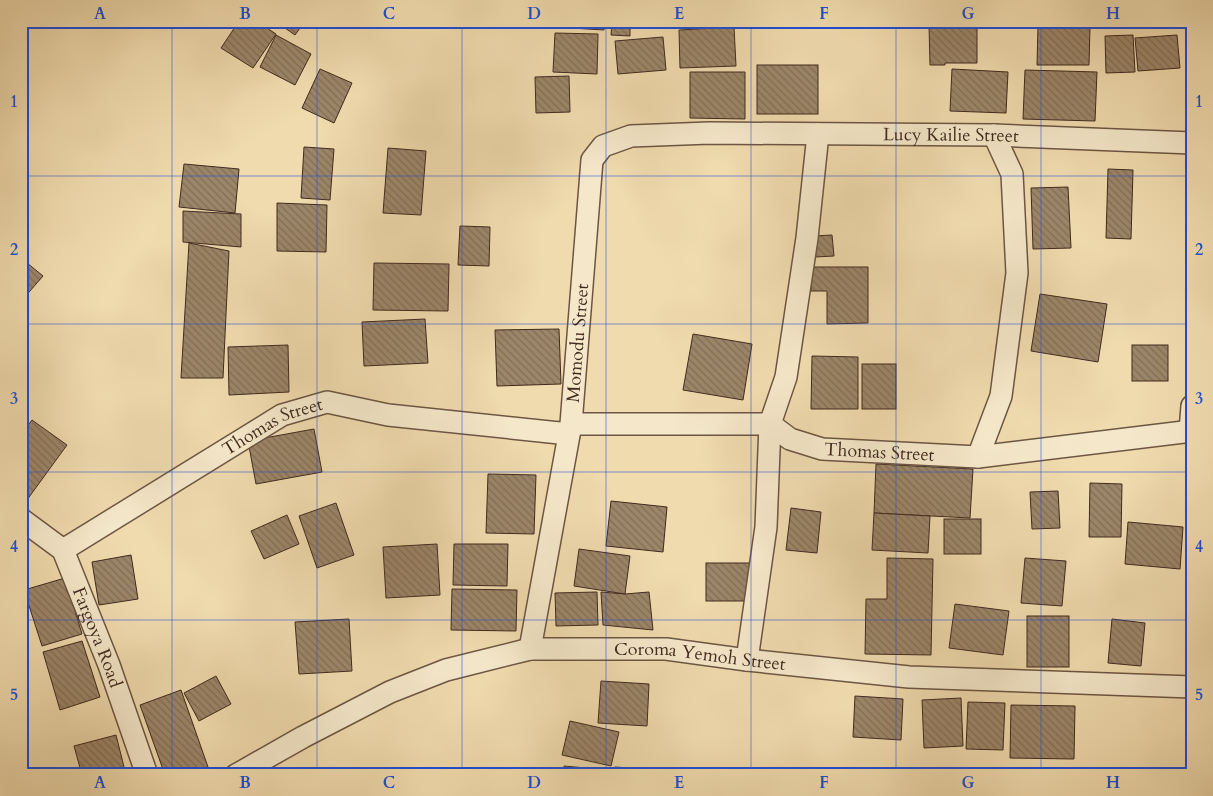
<svg xmlns="http://www.w3.org/2000/svg" width="1213" height="796" font-family="Cardo,serif">
	<defs>
		<pattern id="building-back-hatch" width="6" height="6" patternUnits="userSpaceOnUse" patternTransform="scale(1.25)"><rect width="6" height="6" fill="#9c8669"/><path d="M-1 5l2 2M0 0l6 6M5-1l2 2" fill="none" stroke="#816e56"/></pattern>
	</defs>
	<rect width="100%" height="100%" fill="#f0dbae"/>
	<filter id="stains"><feTurbulence type="fractalNoise" baseFrequency=".004" numOctaves="4"/><feColorMatrix values="0 0 0 0 .2 0 0 0 0 .09 0 0 0 0 .02 0 0 0 .5 -.17"/></filter>
	<radialGradient id="worn" r=".72"><stop offset=".6" stop-color="#630" stop-opacity="0"/><stop offset="1" stop-color="#630" stop-opacity=".3"/></radialGradient>
	<!-- building -->
	<g fill="url(#building-back-hatch)" stroke="#402a1f">
		<polygon points="239,21 256,21 276,34 253,68 221,48"/>
		<polygon points="275,21 305,21 295,35"/>
		<polygon points="555,21 605,21 604,30 554,27"/>
		<polygon points="612,21 630,21 630,36 611,35"/>
		<polygon points="930,21 981,21 981,27 977,25 929,25"/>
		<polygon points="929,25 977,25 977,63 945,63 945,65 930,65"/>
		<polygon points="1038,26 1090,27 1089,65 1037,65"/>
		<polygon points="734,27 736,66 680,68 679,30"/>
		<polygon points="555,33 598,34 597,74 553,72"/>
		<polygon points="276,35 311,54 295,85 260,67"/>
		<polygon points="1133,35 1135,72 1106,73 1105,36"/>
		<polygon points="1177,35 1180,68 1138,71 1135,38"/>
		<polygon points="663,37 666,70 618,74 615,41"/>
		<rect x="757" y="65" width="61" height="49"/>
		<polygon points="320,69 352,83 334,123 302,108"/>
		<polygon points="952,69 1008,72 1006,113 950,111"/>
		<polygon points="1025,70 1097,72 1095,121 1023,119"/>
		<polygon points="690,72 745,72 745,119 690,118"/>
		<polygon points="569,76 570,112 536,113 535,77"/>
		<polygon points="304,147 334,149 330,200 301,198"/>
		<polygon points="388,148 426,151 421,215 383,213"/>
		<polygon points="184,164 239,169 235,213 179,207"/>
		<polygon points="1108,169 1133,170 1131,239 1106,238"/>
		<polygon points="1068,187 1071,248 1033,249 1031,188"/>
		<polygon points="277,203 327,205 326,252 277,251"/>
		<polygon points="183,211 241,214 241,247 183,242"/>
		<polygon points="460,226 490,227 489,266 458,265"/>
		<polygon points="832,235 834,256 815,257 813,236"/>
		<polygon points="189,243 229,251 223,378 181,378"/>
		<polygon points="21,258 43,276 23,299 21,297"/>
		<polygon points="374,263 449,264 448,311 373,310"/>
		<polygon points="811,267 868,267 868,323 827,324 827,291 811,291"/>
		<polygon points="1040,294 1107,304 1098,362 1031,351"/>
		<polygon points="21,302 27,306 21,313"/>
		<polygon points="425,319 428,363 364,366 362,322"/>
		<polygon points="559,329 561,384 497,386 495,330"/>
		<polygon points="693,334 752,344 743,400 683,390"/>
		<polygon points="288,345 289,392 229,395 228,347"/>
		<rect x="1132" y="345" width="36" height="36"/>
		<polygon points="812,356 858,357 858,409 811,409"/>
		<rect x="862" y="364" width="34" height="45"/>
		<polygon points="32,420 67,445 24,504 21,502 21,435"/>
		<polygon points="314,429 322,472 256,484 248,441"/>
		<polygon points="876,464 973,469 970,518 874,513"/>
		<polygon points="488,474 536,475 534,534 486,533"/>
		<polygon points="1090,483 1122,484 1121,537 1089,537"/>
		<polygon points="1058,491 1060,528 1032,529 1030,492"/>
		<polygon points="611,501 667,507 663,552 606,546"/>
		<polygon points="336,503 354,555 317,568 299,516"/>
		<polygon points="791,508 821,512 817,553 786,550"/>
		<polygon points="874,513 930,516 928,553 872,550"/>
		<polygon points="287,515 299,544 264,559 251,531"/>
		<rect x="944" y="519" width="37" height="35"/>
		<polygon points="1128,522 1183,527 1180,569 1125,564"/>
		<polygon points="437,544 440,595 386,598 383,547"/>
		<polygon points="454,544 508,544 507,586 453,585"/>
		<polygon points="579,549 630,556 625,594 574,586"/>
		<polygon points="131,555 138,599 99,605 92,562"/>
		<polygon points="887,558 933,559 931,655 865,654 866,599 887,599"/>
		<polygon points="1025,558 1066,561 1062,606 1021,603"/>
		<rect x="706" y="563" width="48" height="38"/>
		<polygon points="65,578 82,634 42,646 24,590"/>
		<polygon points="452,589 517,590 516,631 451,630"/>
		<polygon points="597,592 598,625 556,626 555,593"/>
		<polygon points="601,592 625,594 649,592 653,630 603,625"/>
		<polygon points="955,604 1009,611 1003,655 949,648"/>
		<rect x="1027" y="616" width="42" height="51"/>
		<polygon points="349,619 352,671 299,674 295,622"/>
		<polygon points="1112,619 1145,623 1141,666 1108,663"/>
		<polygon points="82,641 100,697 60,710 43,652"/>
		<polygon points="216,676 231,704 199,721 184,693"/>
		<polygon points="601,681 649,684 647,726 598,723"/>
		<polygon points="181,690 208,767 185,775 165,775 140,705"/>
		<polygon points="855,696 903,699 901,740 853,737"/>
		<polygon points="961,698 963,746 924,748 922,700"/>
		<polygon points="968,702 1005,703 1003,750 966,749"/>
		<polygon points="1011,705 1075,706 1074,759 1010,758"/>
		<polygon points="570,721 619,732 611,766 562,755"/>
		<polygon points="116,735 126,775 82,775 74,746"/>
		<polygon points="564,766 608,770 608,775 563,775"/>
		<polygon points="615,767 659,770 659,775 614,775"/>
	</g>
	<g fill="none" stroke-linecap="round" stroke-linejoin="round">
		<defs>
			<g id="street">
				<path id="s1" d="M 571,424 L 770,424 L 790,439 L 822,449 L 978,457 L 1192,431"/>
				<polyline points="1190,431 1192,406"/>
				<polyline points="978,457 1001,396 1017,273 1012,174 994,135"/>
				<path id="s2" d="M 21,519 L 63,550 L 109,665 L 147,775"/>
				<path id="s3" d="M 63,550 L 282,415 L 327,402 L 388,415 L 569,434"/>
				<path id="s4" d="M 530,649 L 571,424 L 592,160 L 603,146 L 631,136 L 709,133 L 994,135 L 1192,143"/>
				<polyline points="747,660 766,527 770,424 786,377 807,238 818,134"/>
				<path id="s5" d="M 236,775 L 303,737 L 390,692 L 446,670 L 530,649 L 666,649 L 747,660 L 909,677 L 1192,687"/>
			</g>
		</defs>
		<!-- street casing -->
		<use href="#street" stroke="#6c5643" stroke-width="24"/>
		<!-- street -->
		<use href="#street" stroke="#f5e8ca" stroke-width="21"/>
	</g>
	<!-- grid -->
	<path fill="none" stroke="#1d4ed8" stroke-width="1" stroke-opacity="0.55" d="M 172,21 L 172,775M 317,21 L 317,775M 462,21 L 462,775M 606,21 L 606,775M 751,21 L 751,775M 896,21 L 896,775M 1041,21 L 1041,775M 21,176 L 1192,176M 21,324 L 1192,324M 21,472 L 1192,472M 21,620 L 1192,620"/>
	<g text-anchor="middle" dominant-baseline="central" stroke-width="4.5" stroke-linejoin="round" paint-order="stroke">
		<!-- street labels -->
		<g font-size="18" fill="#402a1f" stroke="#f5e8ca">
			<text stroke="none"><textPath href="#s4" startOffset="861">Lucy Kailie Street</textPath></text>
			<text stroke="none"><textPath href="#s4" startOffset="310">Momodu Street</textPath></text>
			<text stroke="none"><textPath href="#s3" startOffset="244">Thomas Street</textPath></text>
			<text stroke="none"><textPath href="#s1" startOffset="315">Thomas Street</textPath></text>
			<text stroke="none"><textPath href="#s2" startOffset="146">Fargoya Road</textPath></text>
			<text stroke="none"><textPath href="#s5" startOffset="492">Coroma Yemoh Street</textPath></text>
		</g>
	</g>
	<!-- margin -->
	<rect width="1213" height="796" fill="none" stroke="#f0dbae" stroke-width="55"/>
	<rect x="28" y="28" width="1158" height="740" fill="none" stroke="#1d4ed8" stroke-width="2"/>
	<g font-size="16" text-anchor="middle" font-weight="bold" fill="#1d4ed8">
		<text x="100" y="19">A</text>
		<text x="245" y="19">B</text>
		<text x="389" y="19">C</text>
		<text x="534" y="19">D</text>
		<text x="679" y="19">E</text>
		<text x="824" y="19">F</text>
		<text x="968" y="19">G</text>
		<text x="1113" y="19">H</text>
		<text x="14" y="107">1</text>
		<text x="1199" y="107">1</text>
		<text x="14" y="255">2</text>
		<text x="1199" y="255">2</text>
		<text x="14" y="404">3</text>
		<text x="1199" y="404">3</text>
		<text x="14" y="552">4</text>
		<text x="1199" y="552">4</text>
		<text x="14" y="700">5</text>
		<text x="1199" y="700">5</text>
		<text x="100" y="788">A</text>
		<text x="245" y="788">B</text>
		<text x="389" y="788">C</text>
		<text x="534" y="788">D</text>
		<text x="679" y="788">E</text>
		<text x="824" y="788">F</text>
		<text x="968" y="788">G</text>
		<text x="1113" y="788">H</text>
	</g>
	<rect width="100%" height="100%" filter="url(#stains)"/>
	<rect width="100%" height="100%" fill="url(#worn)"/>
</svg>
